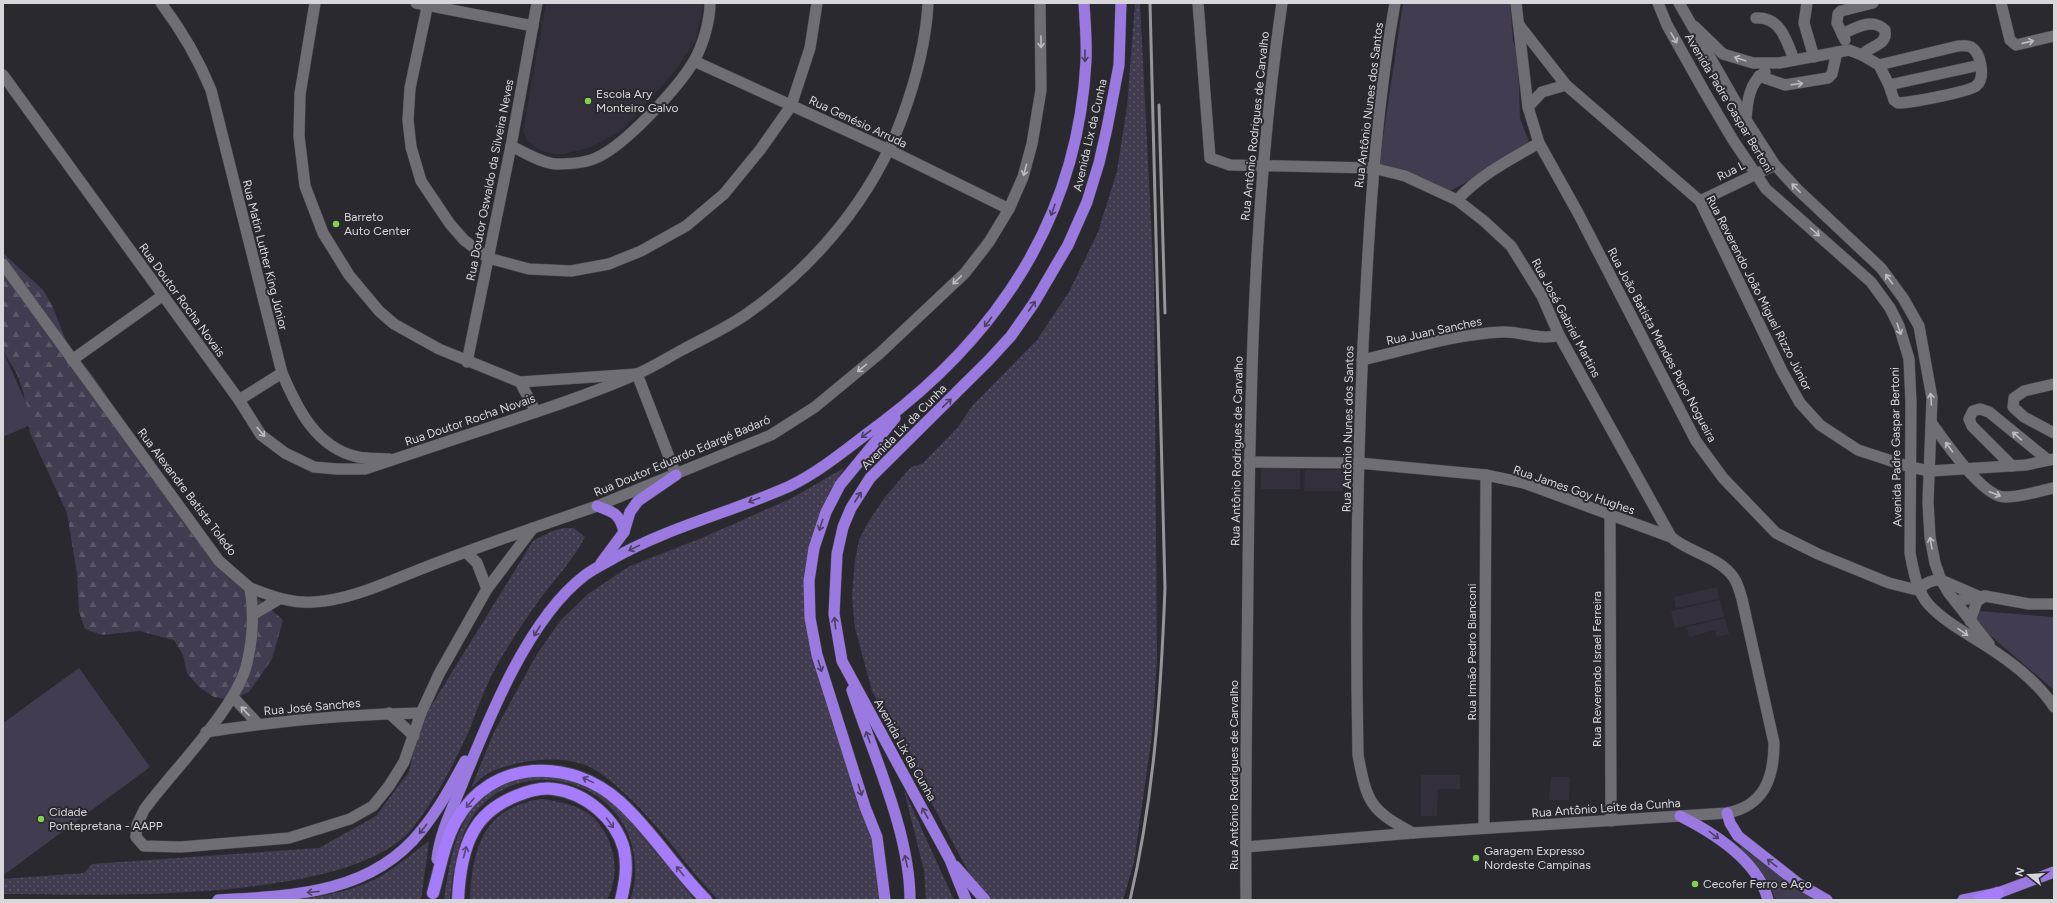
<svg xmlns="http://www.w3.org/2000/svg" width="2057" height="903" font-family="Figtree,sans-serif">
	<defs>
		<pattern id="grass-dots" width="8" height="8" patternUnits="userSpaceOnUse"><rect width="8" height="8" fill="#413c4f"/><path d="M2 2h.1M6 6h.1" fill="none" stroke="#5c5768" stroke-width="1.8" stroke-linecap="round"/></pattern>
		<pattern id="forest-firs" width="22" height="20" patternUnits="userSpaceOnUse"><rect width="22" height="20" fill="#413c4f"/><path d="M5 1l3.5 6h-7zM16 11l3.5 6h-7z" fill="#5c5768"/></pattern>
	</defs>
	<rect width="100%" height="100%" fill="#2a292f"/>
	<!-- built -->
	<g fill="#33303c">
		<polygon points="546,3 704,3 696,40 674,72 622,130 591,147 564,154 552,154 538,149 527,141 523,131"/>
		<rect x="1261" y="468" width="39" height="21"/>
		<polygon points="1305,470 1343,470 1343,491 1304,491"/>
		<polygon points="1717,587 1719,599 1676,608 1674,597"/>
		<polygon points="1720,600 1724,617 1675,628 1671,611"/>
		<polygon points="1725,618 1729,634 1717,637 1715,630 1689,637 1687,627"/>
		<polygon points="1421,775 1460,775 1460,789 1438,789 1437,816 1421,816"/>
		<polygon points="1551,777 1570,777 1569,800 1549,800"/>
	</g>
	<!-- grass -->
	<g fill="url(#grass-dots)">
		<polygon points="1135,3 1140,3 1154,282 1157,659 1152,735 1134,862 1123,900 992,900 969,873 872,691 855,628 852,597 855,560 859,540 867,524 885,497 911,467 922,464 958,427 972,406 1037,340 1069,292 1098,232 1117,171 1127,107"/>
		<path d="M 844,468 L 828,496 L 814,532 L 812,656 L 827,706 L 875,844 L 881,900 L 718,900 C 684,864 659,824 622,791 C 612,782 602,773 590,767 C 572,759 550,758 531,761 C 517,763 500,767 487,774 C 481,777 476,784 471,788 L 494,732 L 537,654 L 560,621 L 588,594 L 628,567 L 704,537 L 792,498 Z"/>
		<path d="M 563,528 L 574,528 L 585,537 C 573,560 555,579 540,599 C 524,621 509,644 496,667 C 485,687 477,710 469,731 C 453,766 435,800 411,830 C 347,903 100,895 3,894 L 3,879 L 84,873 L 92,864 L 319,848 L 376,816 L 409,772 L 420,724 L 533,541 L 550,532 Z"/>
		<path d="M 534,777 L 560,777 L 590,787 L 620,809 L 695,900 L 630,900 C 636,885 636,871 634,855 C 622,773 506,751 467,826 C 456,848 452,876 450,900 L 444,900 C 450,857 457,807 501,786 C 511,781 523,779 534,777 Z"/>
		<polygon points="904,790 954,900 926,900 924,871"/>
		<path d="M 541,799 C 558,801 579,805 593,817 C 615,839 621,873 607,900 L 470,900 C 472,848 483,808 541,799 Z"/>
		<path d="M 429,841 L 421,900 L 290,900 C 323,897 361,890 389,871 C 403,861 416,851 429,841 Z"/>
	</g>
	<!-- forest -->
	<polygon fill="url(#forest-firs)" points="3,253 43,290 52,305 65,338 74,353 91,373 224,569 283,620 272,659 249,692 232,700 214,697 199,687 187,673 183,655 174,640 139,631 102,635 85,629 79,612 77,574 67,513 30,433 23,391 17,374 3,351"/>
	<!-- park -->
	<g fill="#413c4f">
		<polygon points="1403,3 1510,3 1513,41 1518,55 1520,118 1529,142 1516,156 1448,192 1379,164"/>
		<polygon points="3,351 35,423 3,437"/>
		<polygon points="1979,611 2054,617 2054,690 1978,625 1975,617"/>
		<polygon points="79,668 150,767 5,874 3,872 3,723"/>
		<path d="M 1742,847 L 1789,883 L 1816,900 L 1775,900 C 1772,880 1753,864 1739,851 Z"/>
	</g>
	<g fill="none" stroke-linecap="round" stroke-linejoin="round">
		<defs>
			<g id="minor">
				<path d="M 161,3 C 182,31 198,58 211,90 L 282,373 C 297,408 316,448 358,457 C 368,459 379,458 389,459"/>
				<polyline points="315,3 300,94 299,136 305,186 323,233 349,275 379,311 394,324 439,349 520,382 637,374 676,475"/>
				<polyline points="416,3 533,26"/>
				<polyline points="428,3 410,88 408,120 411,147 421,181 450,224 464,240 488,258 529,269 571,271 609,264 641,251 686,226 724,194 760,150 791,106 810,48 817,3"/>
				<polyline points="1198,3 1210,158 1230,165 1373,168 1405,176 1457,200 1484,221 1511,246 1542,296 1559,335 1671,537"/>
				<path d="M 1395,3 C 1378,98 1371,193 1366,289 C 1357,444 1355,600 1358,755 C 1367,803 1370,810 1413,833"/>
				<polyline points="1516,3 1528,107 1539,143 1578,213 1696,441 1723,478 1776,533 1818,554 1889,583 1921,591"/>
				<polyline points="1807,3 1804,23 1814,57"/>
				<polyline points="2001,3 2010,40 2016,45 2054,36"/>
				<path d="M 1756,18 C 1780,16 1787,41 1794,60"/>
				<polyline points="1519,25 1566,85 1700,201 1782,371 1800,403 1820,425 1858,450 1910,467 1930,471 2026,465 2054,459"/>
				<path d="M 1694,26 L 1723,54 L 1753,63 L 1779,63 L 1849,50 L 1862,55 L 1879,65 L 1889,85 L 1894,100 L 1898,103 C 1909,103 1968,92 1976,86 C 1986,78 1981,53 1971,47 C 1967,45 1962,46 1958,46 L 1879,65"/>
				<path d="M 1842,34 C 1856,28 1872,17 1885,30 C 1888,46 1870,45 1862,55"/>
				<polyline points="1845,40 1837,23 1838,14 1841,11 1873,3"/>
				<polyline points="694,61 889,150 1009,209"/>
				<path d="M 3,75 L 239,400 L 261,435 L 285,453 L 314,467 L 337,469 L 365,469 C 411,454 457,438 503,423 C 548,408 594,393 637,374 C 653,367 667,358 682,350 C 704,338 727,328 748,313 C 816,265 873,197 902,118 C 916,80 926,43 928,3"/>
				<polyline points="1759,76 1785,85 1828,78 1832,74 1837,52"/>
				<polyline points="1889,85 1980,65"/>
				<polyline points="1528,107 1542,92 1566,85"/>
				<path d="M 1746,120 C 1747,103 1749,82 1765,72"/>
				<path d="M 511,146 C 524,152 541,163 556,164 C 568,164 587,163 598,157 C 626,144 678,88 694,61 C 703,45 710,21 710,3"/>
				<path d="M 1457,200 C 1480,175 1509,160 1539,143"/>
				<polyline points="1700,201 1775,165"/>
				<path d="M 3,264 L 219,561 L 250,588 C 254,613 253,638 247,663 C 237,708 172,771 144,810 L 137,825 L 136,837 L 144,846 L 181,847 L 289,838 L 350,819 L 373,806 L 389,786 L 404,762 L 421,713 L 439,674 L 487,589 L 533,528"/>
				<polyline points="72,360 162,296"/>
				<path d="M 1362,360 C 1407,350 1455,334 1502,332 C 1522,331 1540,341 1559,335"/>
				<polyline points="467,362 511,146 537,3"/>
				<polyline points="520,382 536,412"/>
				<polyline points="2054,384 2024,391 2014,398 2013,407 2024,417 2054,433"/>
				<polyline points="239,400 282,373"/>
				<path d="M 1932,424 C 1946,442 1982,497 2005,497 C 2021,497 2038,491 2054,488"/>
				<polyline points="2012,466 1972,426 1969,419 1973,411 1980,409 1989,412 2048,460"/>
				<polyline points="1610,516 1611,821"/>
				<polyline points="467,553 477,563 487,589"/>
				<polyline points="1941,580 1978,596"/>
				<path d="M 250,588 C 272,596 291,604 314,602 C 351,600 387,582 421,569 C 479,546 539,526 597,506"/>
				<polyline points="1955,601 1985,596 2029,604 2054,604"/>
				<polyline points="254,614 279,599"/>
				<polyline points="233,697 258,724"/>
				<polyline points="389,713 414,736"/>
				<path d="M 206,732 C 277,721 349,714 421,713"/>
				<polyline points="1484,828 1486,475"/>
				<path d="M 1246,847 L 1413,833 L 1727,813 C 1764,806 1774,778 1774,743 L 1742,599 C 1740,592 1738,584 1734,578 C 1720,557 1690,553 1671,537 L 1524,483 L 1486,475 L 1359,463 L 1249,462"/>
				<path d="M 1246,900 C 1245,792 1247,683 1248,575 C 1250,384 1254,193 1282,3"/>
			</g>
			<g id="tertiary">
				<path d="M 1658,3 L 1667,25 L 1704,91 L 1733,140 L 1766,189 L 1871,282 L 1890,308 L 1899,326 L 1909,359 L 1911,403 L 1910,553 C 1913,569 1917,592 1929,605 C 1947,624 1972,636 1994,651 C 2015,665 2040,685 2054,707"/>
				<polyline points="1679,3 1746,120 1775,165 1797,189 1881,268 1903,298 1919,326 1932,398 1928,502 1930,537 1935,563 1941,580 1948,592 1989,644"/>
				<polyline points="597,506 771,435 815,407 879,354 965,273 989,242 1009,209 1023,177 1032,144 1041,90 1040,3"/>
				<path d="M 1920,588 C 1927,582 1932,580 1941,580"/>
				<polyline points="1970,621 1977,601 1985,596"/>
			</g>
			<g id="trunk">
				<path d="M 597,506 C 614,512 620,514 624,532"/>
				<polyline points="601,563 624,532 630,512 638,501 676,475"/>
				<path d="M 852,690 C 873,755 910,832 910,900"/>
				<polyline points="1727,813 1730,823 1738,836 1799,884 1827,900"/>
				<path d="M 1680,816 C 1714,833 1758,861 1768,900"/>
				<path d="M 437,859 C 440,832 453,807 463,782 C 489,718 528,619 584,576 C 593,569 604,564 614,558 C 669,527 732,512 790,486 C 823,470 851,445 880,424 C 1001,333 1078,215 1086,61 C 1087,42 1085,22 1084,3"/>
				<polyline points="955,866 985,900"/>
				<path d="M 218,900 C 292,896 371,894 421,831 C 439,809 452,785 465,761"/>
				<polyline points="885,900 877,837 865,807 817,655 810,618 809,581 814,548 826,512 840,485 895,418"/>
				<polyline points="966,900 950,860 842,661 834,614 837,554 843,527 851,508 870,478 989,360 1011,336 1034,303 1068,245 1087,202 1099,163 1107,128 1119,65 1121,3"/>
				<polyline points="1963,900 1998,893 2054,872"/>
			</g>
			<g id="motorway">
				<path d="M 433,893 C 440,869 444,843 456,821 C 491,758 571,757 620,802 C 652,831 675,869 706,900"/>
				<path d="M 458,900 C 459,878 462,852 473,832 C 482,815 499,803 516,796 C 528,791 541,787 554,789 C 586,793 616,819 624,849 C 628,867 625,883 621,900"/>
				<polyline points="1979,900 1998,893"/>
			</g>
		</defs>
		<!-- minor casing -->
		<use href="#minor" stroke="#46454a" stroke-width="12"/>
		<!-- tertiary casing -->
		<use href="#tertiary" stroke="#46454a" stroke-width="12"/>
		<!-- trunk casing -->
		<use href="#trunk" stroke="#46454a" stroke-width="12"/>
		<!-- motorway casing -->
		<use href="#motorway" stroke="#46454a" stroke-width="14"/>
		<!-- minor -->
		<use href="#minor" stroke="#6f6e75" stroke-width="11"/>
		<!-- tertiary -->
		<use href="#tertiary" stroke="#6f6e75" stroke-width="11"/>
		<!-- trunk -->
		<use href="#trunk" stroke="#9a7ae0" stroke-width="11"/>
		<!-- motorway -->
		<use href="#motorway" stroke="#a57dfa" stroke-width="12"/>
		<!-- rail -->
		<g stroke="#96959a" stroke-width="3">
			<polyline points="1159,105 1165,313"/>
			<path d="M 1130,900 C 1154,798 1161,693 1165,588 L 1150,3"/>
		</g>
	</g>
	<!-- one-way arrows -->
	<defs><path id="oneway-shaft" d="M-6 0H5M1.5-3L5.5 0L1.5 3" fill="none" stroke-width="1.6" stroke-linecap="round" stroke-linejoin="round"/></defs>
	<g stroke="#bdbcc1">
		<use href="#oneway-shaft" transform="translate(1674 38) rotate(60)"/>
		<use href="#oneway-shaft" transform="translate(1041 42) rotate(89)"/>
		<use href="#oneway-shaft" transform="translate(2028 42) rotate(-13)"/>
		<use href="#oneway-shaft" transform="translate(1740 59) rotate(-162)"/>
		<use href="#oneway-shaft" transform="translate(1797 84) rotate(-7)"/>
		<use href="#oneway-shaft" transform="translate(1025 170) rotate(105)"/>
		<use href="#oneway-shaft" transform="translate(1796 188) rotate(-135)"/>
		<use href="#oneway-shaft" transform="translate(1815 232) rotate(42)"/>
		<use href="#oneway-shaft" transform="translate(1889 279) rotate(-127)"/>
		<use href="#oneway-shaft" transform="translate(957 280) rotate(136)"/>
		<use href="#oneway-shaft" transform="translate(1899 329) rotate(71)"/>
		<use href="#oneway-shaft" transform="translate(862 368) rotate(140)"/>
		<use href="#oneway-shaft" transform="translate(1931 399) rotate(-94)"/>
		<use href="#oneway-shaft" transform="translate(261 432) rotate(50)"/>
		<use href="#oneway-shaft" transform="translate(2017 436) rotate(-139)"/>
		<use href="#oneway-shaft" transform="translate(1949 447) rotate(-127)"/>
		<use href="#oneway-shaft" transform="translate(1995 494) rotate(21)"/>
		<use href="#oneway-shaft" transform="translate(1931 543) rotate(-100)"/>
		<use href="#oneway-shaft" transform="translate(1963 632) rotate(35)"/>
		<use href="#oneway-shaft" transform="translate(245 711) rotate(-133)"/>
	</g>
	<g stroke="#4c4164">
		<use href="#oneway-shaft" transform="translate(1085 56) rotate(90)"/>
		<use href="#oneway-shaft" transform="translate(1053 210) rotate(109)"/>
		<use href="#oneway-shaft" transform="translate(1032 306) rotate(-56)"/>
		<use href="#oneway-shaft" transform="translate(988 322) rotate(127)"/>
		<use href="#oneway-shaft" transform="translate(947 403) rotate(-44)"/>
		<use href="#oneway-shaft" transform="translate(866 434) rotate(143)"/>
		<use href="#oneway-shaft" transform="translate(858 497) rotate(-57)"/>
		<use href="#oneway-shaft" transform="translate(754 500) rotate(159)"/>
		<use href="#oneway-shaft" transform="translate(821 525) rotate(108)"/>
		<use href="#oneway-shaft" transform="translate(634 548) rotate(154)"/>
		<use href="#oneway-shaft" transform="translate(835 623) rotate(-97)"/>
		<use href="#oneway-shaft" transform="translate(537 631) rotate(121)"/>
		<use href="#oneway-shaft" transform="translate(820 666) rotate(73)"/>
		<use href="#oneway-shaft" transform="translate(868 737) rotate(-109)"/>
		<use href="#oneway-shaft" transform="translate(860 790) rotate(72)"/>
		<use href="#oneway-shaft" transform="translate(925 813) rotate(-119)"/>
		<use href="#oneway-shaft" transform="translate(423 829) rotate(128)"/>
		<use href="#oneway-shaft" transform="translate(1714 835) rotate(38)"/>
		<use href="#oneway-shaft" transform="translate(906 861) rotate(-103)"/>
		<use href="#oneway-shaft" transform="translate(1772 863) rotate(-142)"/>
		<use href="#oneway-shaft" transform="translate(313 892) rotate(175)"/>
	</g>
	<g stroke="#554676">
		<use href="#oneway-shaft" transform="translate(588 780) rotate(-154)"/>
		<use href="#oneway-shaft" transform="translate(470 803) rotate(130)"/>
		<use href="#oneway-shaft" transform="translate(610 823) rotate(55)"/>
		<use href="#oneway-shaft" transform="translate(465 852) rotate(-75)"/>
		<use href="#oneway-shaft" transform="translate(680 871) rotate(-129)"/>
	</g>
	<!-- markers -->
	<g fill="#80d051" stroke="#2a292f" stroke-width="1.5">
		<circle cx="588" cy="101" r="4"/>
		<circle cx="336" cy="224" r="4"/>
		<circle cx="41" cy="819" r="4"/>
		<circle cx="1476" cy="858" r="4"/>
		<circle cx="1695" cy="884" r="4"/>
	</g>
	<g text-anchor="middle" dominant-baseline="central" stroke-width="4" stroke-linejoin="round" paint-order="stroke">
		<!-- poi labels -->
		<g font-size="12" fill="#d7d6da" stroke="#2a292f" text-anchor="start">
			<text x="596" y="94">Escola Ary<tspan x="596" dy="14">Monteiro Galvo</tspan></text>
			<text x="344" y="217">Barreto<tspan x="344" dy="14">Auto Center</tspan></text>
			<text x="49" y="812">Cidade<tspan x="49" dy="14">Pontepretana - AAPP</tspan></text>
			<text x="1484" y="851">Garagem Expresso<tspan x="1484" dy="14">Nordeste Campinas</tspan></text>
			<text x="1703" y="884">Cecofer Ferro e Aço</text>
		</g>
		<!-- street labels -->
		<g font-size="12" fill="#d7d6da" stroke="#2a292f">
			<text transform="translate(1729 103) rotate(59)">Avenida Padre Gaspar Bertoni</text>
			<text transform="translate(1369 105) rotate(-83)">Rua Antônio Nunes dos Santos</text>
			<text transform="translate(858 122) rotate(25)">Rua Genésio Arruda</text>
			<text transform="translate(1255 126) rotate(-84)">Rua Antônio Rodrigues de Carvalho</text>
			<text transform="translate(1090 135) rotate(-77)">Avenida Lix da Cunha</text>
			<text transform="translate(1731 171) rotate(-26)">Rua L</text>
			<text transform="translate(490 180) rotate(-79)">Rua Doutor Oswaldo da Silveira Neves</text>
			<text transform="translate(265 255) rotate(76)">Rua Matin Luther King Júnior</text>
			<text transform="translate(1759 293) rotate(63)">Rua Reverendo João Miguel Rizzo Júnior</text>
			<text transform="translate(182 300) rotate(54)">Rua Doutor Rocha Novais</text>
			<text transform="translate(1566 318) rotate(62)">Rua José Gabriel Martins</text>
			<text transform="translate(1434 331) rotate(-12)">Rua Juan Sanches</text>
			<text transform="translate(1662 345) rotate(62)">Rua João Batista Mendes Pupo Nogueira</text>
			<text transform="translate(470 420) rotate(-19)">Rua Doutor Rocha Novais</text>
			<text transform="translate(904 427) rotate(-45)">Avenida Lix da Cunha</text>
			<text transform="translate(1348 429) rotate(-89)">Rua Antônio Nunes dos Santos</text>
			<text transform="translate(1896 447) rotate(-91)">Avenida Padre Gaspar Bertoni</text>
			<text transform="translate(1237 451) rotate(-89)">Rua Antônio Rodrigues de Carvalho</text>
			<text transform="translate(682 456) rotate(-23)">Rua Doutor Eduardo Edargé Badaró</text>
			<text transform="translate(1574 490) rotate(19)">Rua James Goy Hughes</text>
			<text transform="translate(187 492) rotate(53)">Rua Alexandre Batista Toledo</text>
			<text transform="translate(1472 652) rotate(-90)">Rua Irmão Pedro Bianconi</text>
			<text transform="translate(1597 669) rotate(-90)">Rua Reverendo Israel Ferreira</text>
			<text transform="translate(312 707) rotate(-5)">Rua José Sanches</text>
			<text transform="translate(905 750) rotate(61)">Avenida Lix da Cunha</text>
			<text transform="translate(1234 775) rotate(-90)">Rua Antônio Rodrigues de Carvalho</text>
			<text transform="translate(1606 808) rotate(-4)">Rua Antônio Leite da Cunha</text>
		</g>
	</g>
	<!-- border -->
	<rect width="2057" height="903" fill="none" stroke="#d7d6da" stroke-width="8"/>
	<!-- north arrow -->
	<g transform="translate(2029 875) rotate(288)" stroke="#2a292f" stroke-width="3" paint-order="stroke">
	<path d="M0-3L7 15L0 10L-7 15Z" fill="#d7d6da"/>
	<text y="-6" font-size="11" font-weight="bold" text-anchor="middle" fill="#d7d6da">N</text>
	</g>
</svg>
